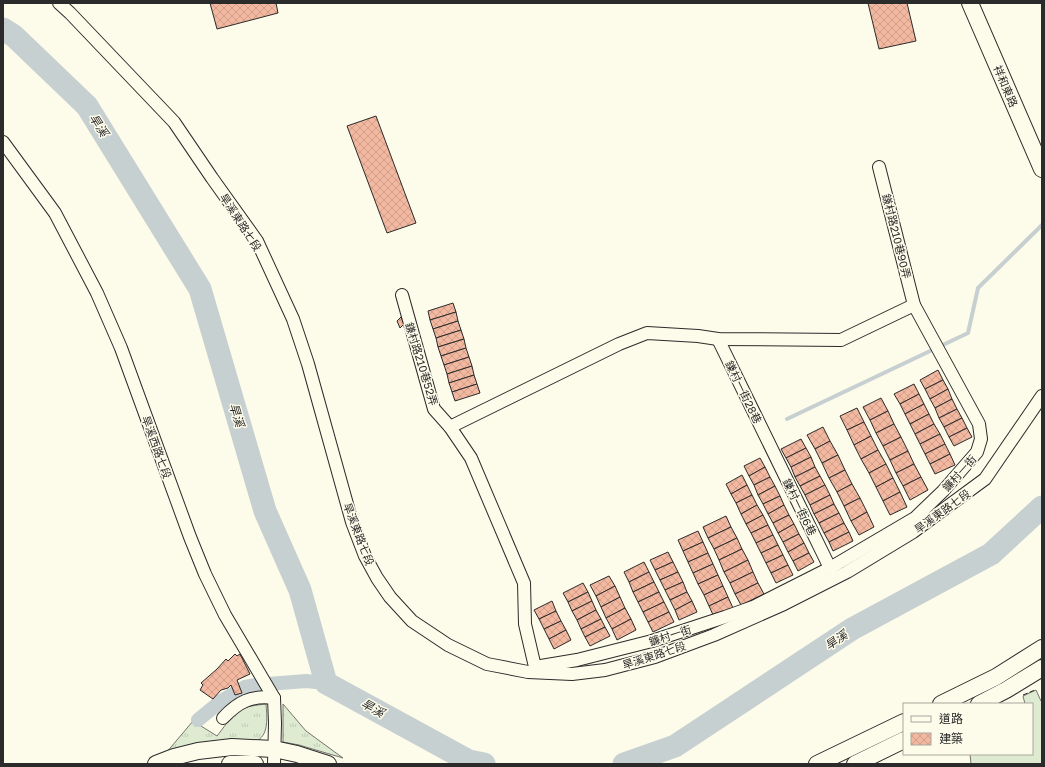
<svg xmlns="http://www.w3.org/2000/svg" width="1045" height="767" font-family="'Golos Text','Noto Sans TC',sans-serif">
	<defs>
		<pattern id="grass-tufts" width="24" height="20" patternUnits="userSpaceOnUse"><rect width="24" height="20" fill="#deebd1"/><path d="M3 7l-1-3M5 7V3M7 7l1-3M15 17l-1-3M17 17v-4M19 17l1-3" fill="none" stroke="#bfcab4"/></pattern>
		<pattern id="building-cross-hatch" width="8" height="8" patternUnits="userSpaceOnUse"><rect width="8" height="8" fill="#f2b8a0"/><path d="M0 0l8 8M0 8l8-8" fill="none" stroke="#d09e8a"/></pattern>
	</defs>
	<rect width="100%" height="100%" fill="#fdfbea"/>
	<!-- grass -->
	<g fill="url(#grass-tufts)" stroke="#74746e">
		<path d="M 266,704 C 267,715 269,734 258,740 L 166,753 L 193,721 L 217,736 C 222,730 231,716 238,711 C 246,706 257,705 266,704 Z"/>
		<polygon points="283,704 306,731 343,758 299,745 283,742"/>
	</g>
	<!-- pitch -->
	<polygon fill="#deebd1" stroke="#74746e" points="1036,690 1041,701 1042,700 1042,764 971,764 970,754 1032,754 1032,704 1025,704 1023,696"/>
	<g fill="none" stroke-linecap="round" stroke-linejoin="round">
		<!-- stream -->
		<polyline stroke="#c7d0d0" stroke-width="4" points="787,419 968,333 978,288 1042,225"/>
		<!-- canal -->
		<polyline stroke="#c7d0d0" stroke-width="14" points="198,720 221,701 245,687 256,685 306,681 326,683"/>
		<!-- river -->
		<g stroke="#c7d0d0" stroke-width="23">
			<polyline points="3,29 14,36 87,106 200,289 265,511 300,590 326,683 469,761 484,764"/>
			<polyline points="624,764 675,746 852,629 991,554 1042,507"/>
		</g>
	</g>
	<!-- building -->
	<g fill="url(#building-cross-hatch)" stroke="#2b2b2b">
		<polygon points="210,3 276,3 278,13 217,29"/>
		<polygon points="868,3 907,3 916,41 879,49"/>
		<polygon points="376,116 416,223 387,233 347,126"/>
		<polygon points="453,303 456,312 430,320 428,311"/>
		<polygon points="456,312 458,321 433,329 430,320"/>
		<polygon points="401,317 404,324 400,328 397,321"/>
		<polygon points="458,321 461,330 436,338 433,329"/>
		<polygon points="461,330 464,339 438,347 436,338"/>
		<polygon points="464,339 466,348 441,356 438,347"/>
		<polygon points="466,348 469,357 444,365 441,356"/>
		<polygon points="469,357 472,366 447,374 444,365"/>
		<polygon points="472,366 474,375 449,383 447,374"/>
		<polygon points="938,370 943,380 925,389 920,380"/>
		<polygon points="474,375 477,384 452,392 449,383"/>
		<polygon points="943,380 948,389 930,399 925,389"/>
		<polygon points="477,384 480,393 455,401 452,392"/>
		<polygon points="914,384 919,394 900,404 894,394"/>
		<polygon points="948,389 952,399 935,408 930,399"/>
		<polygon points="919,394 924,404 905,414 900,404"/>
		<polygon points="881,398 888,411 870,420 863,407"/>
		<polygon points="952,399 957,409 939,418 935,408"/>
		<polygon points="924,404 929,414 910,424 905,414"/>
		<polygon points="857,408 864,422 847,430 840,416"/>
		<polygon points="957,409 962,418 944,427 939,418"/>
		<polygon points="888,411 894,424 876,433 870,420"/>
		<polygon points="929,414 934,424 915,434 910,424"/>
		<polygon points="962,418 967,428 949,437 944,427"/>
		<polygon points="864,422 871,436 854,445 847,430"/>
		<polygon points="894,424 901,437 883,446 876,433"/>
		<polygon points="934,424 940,434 920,444 915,434"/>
		<polygon points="823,427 830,441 815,449 807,435"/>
		<polygon points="967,428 972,437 954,446 949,437"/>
		<polygon points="940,434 945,444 925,454 920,444"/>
		<polygon points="871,436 878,450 861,459 854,445"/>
		<polygon points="901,437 908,451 890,460 883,446"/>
		<polygon points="801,439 806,448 786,458 781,449"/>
		<polygon points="830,441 838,455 822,463 815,449"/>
		<polygon points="945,444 950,454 930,464 925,454"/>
		<polygon points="806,448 811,457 791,467 786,458"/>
		<polygon points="878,450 886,464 869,473 861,459"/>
		<polygon points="908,451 914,464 896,473 890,460"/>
		<polygon points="950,454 955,465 935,474 930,464"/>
		<polygon points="838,455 845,470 829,478 822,463"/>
		<polygon points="811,457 815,467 795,477 791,467"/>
		<polygon points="760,458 765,467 749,476 744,466"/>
		<polygon points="886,464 893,478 876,487 869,473"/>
		<polygon points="914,464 921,477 903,486 896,473"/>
		<polygon points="765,467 770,477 754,485 749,476"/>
		<polygon points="815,467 820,476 800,486 795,477"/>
		<polygon points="845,470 852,484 837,492 829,478"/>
		<polygon points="742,475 747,485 731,494 726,484"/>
		<polygon points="820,476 825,485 805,495 800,486"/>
		<polygon points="770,477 775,486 758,495 754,485"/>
		<polygon points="921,477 928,490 910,500 903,486"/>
		<polygon points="893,478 900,492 883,501 876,487"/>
		<polygon points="852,484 860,498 844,506 837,492"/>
		<polygon points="747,485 752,495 736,503 731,494"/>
		<polygon points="825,485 830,495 810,505 805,495"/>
		<polygon points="775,486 780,496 763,504 758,495"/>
		<polygon points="900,492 907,507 890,515 883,501"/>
		<polygon points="752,495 757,505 741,514 736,503"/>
		<polygon points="830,495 834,504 814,514 810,505"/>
		<polygon points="780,496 784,505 768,514 763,504"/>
		<polygon points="860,498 867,512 851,521 844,506"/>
		<polygon points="834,504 839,513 819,523 814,514"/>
		<polygon points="757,505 763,515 746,524 741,514"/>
		<polygon points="784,505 789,515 773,523 768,514"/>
		<polygon points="867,512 874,527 859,535 851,521"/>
		<polygon points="839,513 844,523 824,533 819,523"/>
		<polygon points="763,515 768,525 751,533 746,524"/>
		<polygon points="789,515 794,524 778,533 773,523"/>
		<polygon points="726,516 731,527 708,538 703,527"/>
		<polygon points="844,523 849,532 829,542 824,533"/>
		<polygon points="794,524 799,534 783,542 778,533"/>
		<polygon points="768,525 773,535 756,543 751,533"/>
		<polygon points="731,527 737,538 714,549 708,538"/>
		<polygon points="698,531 703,542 683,551 678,540"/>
		<polygon points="849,532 853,541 833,551 829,542"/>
		<polygon points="799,534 804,543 788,552 783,542"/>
		<polygon points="773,535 778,545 761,553 756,543"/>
		<polygon points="737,538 742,549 719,560 714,549"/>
		<polygon points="703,542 708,553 688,562 683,551"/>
		<polygon points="804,543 809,553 793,561 788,552"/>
		<polygon points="778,545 783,555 766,563 761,553"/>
		<polygon points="742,549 748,560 724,572 719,560"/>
		<polygon points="668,552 673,562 655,570 650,560"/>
		<polygon points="708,553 713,564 693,573 688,562"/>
		<polygon points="809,553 814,562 798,571 793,561"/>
		<polygon points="783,555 788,565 771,573 766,563"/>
		<polygon points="748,560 753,572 730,583 724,572"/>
		<polygon points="644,562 649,572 629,582 624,572"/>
		<polygon points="673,562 678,572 660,580 655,570"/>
		<polygon points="713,564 718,575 698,584 693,573"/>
		<polygon points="788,565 793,575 776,583 771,573"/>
		<polygon points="649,572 654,582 633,592 629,582"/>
		<polygon points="678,572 683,582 665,590 660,580"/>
		<polygon points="753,572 758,583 735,594 730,583"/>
		<polygon points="718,575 723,586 704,595 698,584"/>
		<polygon points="609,576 615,586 596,596 590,585"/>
		<polygon points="654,582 659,592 638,602 633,592"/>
		<polygon points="683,582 687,592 670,600 665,590"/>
		<polygon points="583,583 588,592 568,602 563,593"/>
		<polygon points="758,583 764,594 741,605 735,594"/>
		<polygon points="615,586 620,597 601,607 596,596"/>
		<polygon points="723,586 728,597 709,606 704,595"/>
		<polygon points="588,592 592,601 572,611 568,602"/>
		<polygon points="659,592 664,602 643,612 638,602"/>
		<polygon points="687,592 692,601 675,610 670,600"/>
		<polygon points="620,597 625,608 606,618 601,607"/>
		<polygon points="728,597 733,608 714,617 709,606"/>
		<polygon points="552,601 556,611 539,619 534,610"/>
		<polygon points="592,601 596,610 577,620 572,611"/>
		<polygon points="692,601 697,612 679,620 675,610"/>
		<polygon points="664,602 669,612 648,622 643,612"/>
		<polygon points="625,608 631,619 612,629 606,618"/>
		<polygon points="596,610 601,619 581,629 577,620"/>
		<polygon points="556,611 561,621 544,629 539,619"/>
		<polygon points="669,612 674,622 653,632 648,622"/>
		<polygon points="601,619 605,627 585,637 581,629"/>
		<polygon points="631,619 636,630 617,640 612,629"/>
		<polygon points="561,621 566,630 549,639 544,629"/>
		<polygon points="605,627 610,636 590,646 585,637"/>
		<polygon points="566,630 571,640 554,649 549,639"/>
		<polygon points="235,654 237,656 240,654 250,674 237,680 242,693 235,695 231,685 228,688 221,690 213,699 200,690 203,685 201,683 217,669 226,659 228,661"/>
	</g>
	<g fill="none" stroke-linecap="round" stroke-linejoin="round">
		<defs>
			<g id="street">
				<polyline points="59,3 70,13 174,122 212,178 257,241 293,319 308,364 352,522 365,556 377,578 390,597 412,621 448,645 487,664 528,672 572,674 605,670 655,657 714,635 784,604 847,572 913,532 985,479 1042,396"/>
				<polyline points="3,142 55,213 97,293 121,348 190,537 205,574 225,615 274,698 275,723 274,764"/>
				<polyline points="402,295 434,409 450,427 471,458 524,583 525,624 535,667 577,660 652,641 725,617 753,607 830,568 915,518 943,491 977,452 981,439 979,424 914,305 879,167"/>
				<polyline points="718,339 830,568"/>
				<polyline points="450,427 619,344 647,333 698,336 718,339 841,340 914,305"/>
				<path d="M 223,718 C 238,702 251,695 274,698"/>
			</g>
			<g id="secondary">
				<polyline points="970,3 1042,169"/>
				<polyline points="941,704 996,677 1042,648"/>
				<polyline points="979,704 1006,690 1042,668"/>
				<polyline points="156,764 174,757 198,751 232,747 274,749 297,754 328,764"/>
				<polyline points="230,764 255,764"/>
				<polyline points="817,764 904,722"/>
				<polyline points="855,764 904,740"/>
			</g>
		</defs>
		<!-- street casing -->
		<use href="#street" stroke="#2b2b2b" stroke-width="14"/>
		<!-- secondary casing -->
		<use href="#secondary" stroke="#2b2b2b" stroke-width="18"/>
		<!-- street -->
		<use href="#street" stroke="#fdfbea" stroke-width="12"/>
		<!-- secondary -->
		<use href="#secondary" stroke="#fdfbea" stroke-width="16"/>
		<!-- fence -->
		<polyline stroke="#2b2b2b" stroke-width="1" stroke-dasharray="5 2" stroke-linecap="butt" points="1023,695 1035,690"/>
	</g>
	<g text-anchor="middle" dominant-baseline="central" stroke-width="3" stroke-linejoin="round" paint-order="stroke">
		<!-- street labels -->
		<g font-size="11" fill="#2b2b2b" stroke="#fdfbea">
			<text transform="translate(1006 86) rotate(67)">祥和東路</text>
			<text transform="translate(241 222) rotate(57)">旱溪東路七段</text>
			<text transform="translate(897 236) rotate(76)">鎌村路210巷90弄</text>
			<text transform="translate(422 364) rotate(73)">鎌村路210巷52弄</text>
			<text transform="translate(744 392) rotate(64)">鎌村一街28巷</text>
			<text transform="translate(157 447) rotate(70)">旱溪西路七段</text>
			<text transform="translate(959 473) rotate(-48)">鐮村一街</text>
			<text transform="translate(800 507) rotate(64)">鎌村一街6巷</text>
			<text transform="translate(942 511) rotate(-36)">旱溪東路七段</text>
			<text transform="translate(359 534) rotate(69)">旱溪東路七段</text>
			<text transform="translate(670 635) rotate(-18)">鐮村一街</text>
			<text transform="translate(654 655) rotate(-18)">旱溪東路七段</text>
		</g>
		<!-- water labels -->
		<g font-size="12" font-style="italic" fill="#2b2b2b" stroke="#fdfbea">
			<text transform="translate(99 125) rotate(58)">旱溪</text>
			<text transform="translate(237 415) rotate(74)">旱溪</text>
			<text transform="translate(836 640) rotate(-34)">旱溪</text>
			<text transform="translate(373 708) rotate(29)">旱溪</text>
		</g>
	</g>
	<!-- border -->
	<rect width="1045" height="767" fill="none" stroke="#2b2b2b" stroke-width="8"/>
	<!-- legend -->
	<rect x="903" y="703" width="130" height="52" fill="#fdfbea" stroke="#a9a89e"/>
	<rect x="911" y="716" width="20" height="6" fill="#fdfbea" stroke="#a9a89e"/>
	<text x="939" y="723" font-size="12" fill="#2b2b2b">道路</text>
	<rect x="911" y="733" width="20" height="12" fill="url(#building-cross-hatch)" stroke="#a9a89e"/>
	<text x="939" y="743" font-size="12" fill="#2b2b2b">建築</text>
</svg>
